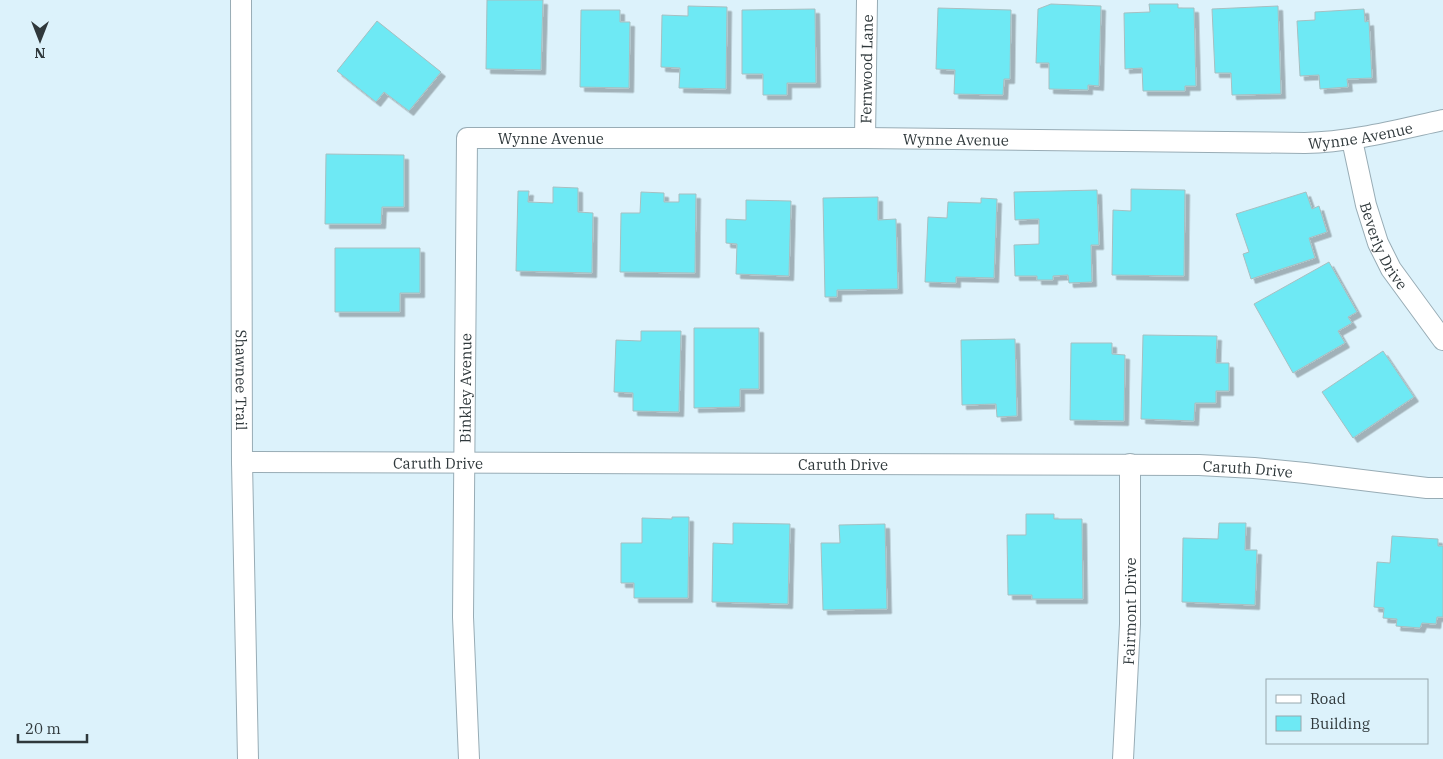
<svg xmlns="http://www.w3.org/2000/svg" width="1443" height="759" font-family="'IBM Plex Serif',serif">
	<defs>
		<filter id="shadow"><feDropShadow dx="4.5" dy="4.5" stdDeviation="0" flood-color="#0004"/></filter>
	</defs>
	<rect width="100%" height="100%" fill="#dcf2fb"/>
	<!-- building -->
	<g fill="#6ee9f4" stroke="#a7bfc1" filter="url(#shadow)">
		<polygon points="487,0 543,0 541,70 486,69"/>
		<polygon points="1051,4 1101,6 1099,86 1088,85 1088,90 1049,89 1049,63 1036,63 1038,9"/>
		<polygon points="1149,4 1178,4 1178,8 1194,8 1196,86 1185,86 1185,91 1143,91 1142,68 1125,69 1124,13 1150,12"/>
		<polygon points="688,6 727,7 726,89 679,88 680,68 661,67 662,15 688,16"/>
		<polygon points="1278,6 1281,94 1232,95 1231,73 1215,73 1212,9"/>
		<polygon points="938,8 1011,10 1010,79 1004,79 1003,95 954,94 955,70 936,69"/>
		<polygon points="815,9 816,83 787,83 787,95 763,95 763,74 742,74 742,10"/>
		<polygon points="1364,9 1365,22 1369,21 1372,78 1347,79 1348,87 1320,89 1319,75 1300,76 1297,21 1315,20 1315,12"/>
		<polygon points="581,10 620,10 620,22 630,22 629,88 580,87"/>
		<polygon points="377,21 441,72 409,111 384,92 376,102 337,71"/>
		<polygon points="326,154 404,155 404,207 382,207 381,224 325,224"/>
		<polygon points="553,187 578,188 578,212 593,213 592,273 516,271 518,191 529,191 528,202 553,203"/>
		<polygon points="1131,189 1185,190 1184,276 1112,275 1113,210 1131,211"/>
		<polygon points="1097,190 1099,245 1091,245 1092,282 1069,283 1068,275 1053,276 1053,280 1037,280 1037,276 1015,276 1014,245 1039,244 1039,219 1015,220 1014,192"/>
		<polygon points="641,192 664,193 664,202 679,202 679,194 696,194 695,273 620,272 621,213 640,213"/>
		<polygon points="1306,192 1312,209 1319,206 1327,232 1309,238 1315,258 1251,279 1243,254 1249,252 1236,214"/>
		<polygon points="878,197 878,220 896,219 898,289 837,290 837,297 825,297 823,198"/>
		<polygon points="981,198 997,199 994,278 956,277 956,283 925,282 928,217 947,218 948,202 981,203"/>
		<polygon points="746,200 791,201 789,276 736,274 737,244 726,243 726,219 746,220"/>
		<polygon points="335,248 420,248 420,293 400,293 400,312 335,312"/>
		<polygon points="1329,262 1357,312 1348,317 1352,323 1338,331 1345,343 1293,373 1254,304"/>
		<polygon points="694,328 759,328 759,389 740,389 740,407 694,408"/>
		<polygon points="641,331 681,331 679,412 633,411 633,393 614,392 616,340 641,341"/>
		<polygon points="1143,335 1217,336 1216,363 1229,363 1229,391 1216,391 1216,403 1195,403 1194,421 1141,419"/>
		<polygon points="1015,339 1017,416 997,417 996,404 962,405 961,340"/>
		<polygon points="1071,343 1112,343 1112,354 1125,355 1124,421 1070,420"/>
		<polygon points="1383,351 1414,397 1353,438 1322,392"/>
		<polygon points="1026,514 1054,514 1054,519 1082,519 1083,599 1032,599 1032,595 1008,595 1007,535 1026,535"/>
		<polygon points="672,517 689,517 688,598 634,598 634,583 621,583 621,543 642,543 642,518 672,519"/>
		<polygon points="733,523 790,524 788,604 712,602 713,543 733,544"/>
		<polygon points="1219,523 1246,523 1245,550 1257,550 1255,605 1182,602 1183,538 1218,539"/>
		<polygon points="885,524 887,609 823,610 821,543 840,543 839,525"/>
		<polygon points="1392,536 1438,539 1438,546 1443,546 1443,617 1437,617 1436,624 1422,623 1420,628 1396,626 1397,619 1383,618 1384,608 1374,607 1377,562 1390,563"/>
	</g>
	<g fill="none" stroke-linecap="round" stroke-linejoin="round">
		<defs>
			<g id="minor">
				<path id="s1" d="M 241,0 L 242,462 L 248,759"/>
				<path id="s2" d="M 865,138 L 867,0"/>
				<path id="s3" d="M 1352,140 L 1366,205 L 1378,243 L 1391,269 L 1443,340"/>
				<path id="s4" d="M 242,462 L 1199,465 L 1254,468 L 1305,473 L 1427,488 L 1443,488"/>
				<path id="s5" d="M 469,759 L 463,617 L 467,138 L 865,138 L 1305,143 C 1352,142 1397,130 1443,120"/>
				<path id="s6" d="M 1123,759 L 1130,624 L 1130,464"/>
			</g>
		</defs>
		<!-- minor casing -->
		<use href="#minor" stroke="#98acb5" stroke-width="22"/>
		<!-- minor -->
		<use href="#minor" stroke="#fff" stroke-width="20"/>
	</g>
	<g text-anchor="middle" dominant-baseline="central" stroke-width="4" stroke-linejoin="round" paint-order="stroke">
		<!-- street labels -->
		<g font-size="15" fill="#2f383b" stroke="#dcf2fb">
			<text stroke="none"><textPath href="#s2" startOffset="69">Fernwood Lane</textPath></text>
			<text stroke="none"><textPath href="#s5" startOffset="1515">Wynne Avenue</textPath></text>
			<text stroke="none"><textPath href="#s5" startOffset="705">Wynne Avenue</textPath></text>
			<text stroke="none"><textPath href="#s5" startOffset="1110">Wynne Avenue</textPath></text>
			<text stroke="none"><textPath href="#s3" startOffset="111">Beverly Drive</textPath></text>
			<text stroke="none"><textPath href="#s1" startOffset="380">Shawnee Trail</textPath></text>
			<text stroke="none"><textPath href="#s5" startOffset="371">Binkley Avenue</textPath></text>
			<text stroke="none"><textPath href="#s4" startOffset="196">Caruth Drive</textPath></text>
			<text stroke="none"><textPath href="#s4" startOffset="601">Caruth Drive</textPath></text>
			<text stroke="none"><textPath href="#s4" startOffset="1006">Caruth Drive</textPath></text>
			<text stroke="none"><textPath href="#s6" startOffset="148">Fairmont Drive</textPath></text>
		</g>
	</g>
	<!-- legend -->
	<rect x="1266" y="679" width="162" height="65" fill="#dcf2fb" stroke="#97a8ae"/>
	<rect x="1276" y="695" width="25" height="8" fill="#ffffff" stroke="#97a8ae"/>
	<text x="1310" y="704" font-size="15" fill="#2f383b">Road</text>
	<rect x="1276" y="716" width="25" height="15" fill="#6ee9f4" stroke="#97a8ae"/>
	<text x="1310" y="729" font-size="15" fill="#2f383b">Building</text>
	<!-- north arrow -->
	<g transform="translate(40 40) rotate(180)" stroke="#dcf2fb" stroke-width="4" paint-order="stroke">
	<path d="M0-4L9 19L0 12L-9 19Z" fill="#2f383b"/>
	<text y="-8" font-size="14" font-weight="bold" text-anchor="middle" fill="#2f383b">N</text>
	</g>
	<!-- scale -->
	<path d="M18 734v8h69v-8" fill="none" stroke="#2f383b" stroke-width="2.5"/>
	<text x="25" y="734" font-size="15" fill="#2f383b" stroke="#dcf2fb" stroke-width="4" paint-order="stroke">20 m</text>
</svg>
